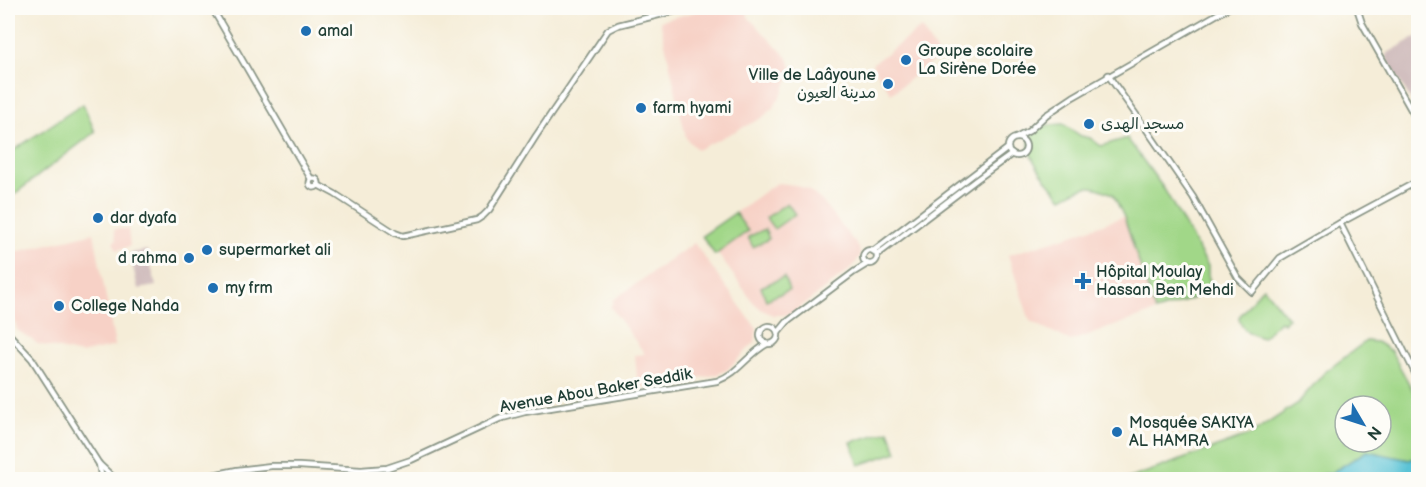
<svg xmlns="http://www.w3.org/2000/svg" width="1426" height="487" font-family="'Balsamiq Sans','Playpen Sans Arabic',sans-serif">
	<rect width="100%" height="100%" fill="#fdfcf7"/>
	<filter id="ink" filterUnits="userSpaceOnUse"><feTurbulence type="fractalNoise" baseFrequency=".0167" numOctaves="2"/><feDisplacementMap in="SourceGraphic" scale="12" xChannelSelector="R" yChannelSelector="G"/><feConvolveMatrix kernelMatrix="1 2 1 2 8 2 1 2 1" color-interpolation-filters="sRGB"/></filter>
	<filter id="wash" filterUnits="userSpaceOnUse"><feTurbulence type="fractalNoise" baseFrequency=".008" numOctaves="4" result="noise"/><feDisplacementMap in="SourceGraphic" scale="24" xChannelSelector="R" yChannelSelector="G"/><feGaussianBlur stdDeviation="1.35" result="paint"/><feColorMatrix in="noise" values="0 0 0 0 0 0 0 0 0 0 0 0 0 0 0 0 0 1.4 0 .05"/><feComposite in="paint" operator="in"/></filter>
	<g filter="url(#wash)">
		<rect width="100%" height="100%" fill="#f5edd8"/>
		<!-- built -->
		<g fill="#f7d1c6">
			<polygon points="710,8 746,8 748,17 788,58 792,70 782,94 773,108 762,118 697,150 686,138 660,21"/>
			<polygon points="921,28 939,56 891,94 872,64"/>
			<polygon points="779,183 795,185 807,189 822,201 859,248 860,256 852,268 791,314 782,315 773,315 762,310 753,302 704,235 775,184"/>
			<polygon points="1128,215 1160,310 1071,341 1030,321 1008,255 1069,236"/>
			<polygon points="114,229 128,229 130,246 117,250 113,242 116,240"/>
			<polygon points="94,233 115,346 81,354 38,344 17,330 8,290 8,254"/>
			<polygon points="694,243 757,329 755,342 727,370 716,375 638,387 635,355 645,354 610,306 614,303 612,301"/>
		</g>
		<!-- industrial -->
		<g fill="#d2bfbf">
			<polygon points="1418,36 1418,113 1387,59 1386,54"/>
			<polygon points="147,250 156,286 138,289 130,253"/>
		</g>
		<!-- green -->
		<g fill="#a1d788" stroke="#608a5e" stroke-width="1.5" fill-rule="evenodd">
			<polygon points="83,104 95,132 8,199 8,154"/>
			<path d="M 1063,124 L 1081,136 L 1090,138 L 1101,146 L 1127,138 L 1164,189 L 1208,266 L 1208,275 L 1211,285 C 1196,301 1175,305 1155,311 L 1124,217 L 1113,194 C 1086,183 1088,185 1062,198 C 1052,186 1023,156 1030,139 C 1032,135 1036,130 1038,126 Z"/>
			<polygon points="787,203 795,214 774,229 766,218"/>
			<polygon points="735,213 748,231 715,255 702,236"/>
			<polygon points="765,229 769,239 753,247 748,237"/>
			<polygon points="784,277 789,290 766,300 761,287"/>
			<path d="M 1263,287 L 1288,318 L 1284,323 L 1280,321 L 1262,338 C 1251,334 1240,330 1239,317 Z"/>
			<polygon points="1418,304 1418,339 1408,312"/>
			<path d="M 1366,341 L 1377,342 L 1391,351 L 1418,400 L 1418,457 L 1409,460 L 1367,451 L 1331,473 L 1304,479 L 1125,480 L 1250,435 L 1298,403 L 1324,373 ZM 1345,406 L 1381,406 L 1381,442 L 1345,442 Z"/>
			<polygon points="889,431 897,452 859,465 851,442"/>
		</g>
		<!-- water -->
		<polygon fill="#5ac3d6" stroke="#3c8085" stroke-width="1.5" points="1367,451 1409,460 1418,457 1418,479 1304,479 1331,473"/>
	</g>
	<g filter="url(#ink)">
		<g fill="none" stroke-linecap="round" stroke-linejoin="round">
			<defs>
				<g id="secondary">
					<polyline points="212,8 311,179"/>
					<polyline points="1357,8 1362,23 1418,122"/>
					<polyline points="1108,75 1149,133 1193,197 1238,278 1252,292 1280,258 1340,223 1418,181"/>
					<polyline points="1016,138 1029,131 1046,115 1073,97 1228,8"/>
					<circle cx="1017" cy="147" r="9"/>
					<circle cx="314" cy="183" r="4.5"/>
					<polyline points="318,185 335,194 395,233 403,236 477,220 483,216 489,210 536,136 608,30 618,25 687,8"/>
					<polyline points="1340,223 1418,379"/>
					<circle cx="870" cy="257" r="7"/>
					<polyline points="873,251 1008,148"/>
					<polyline points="877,255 976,180 1012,154"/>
					<circle cx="769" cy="335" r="9"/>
					<polyline points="8,333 32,359 99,464 116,480"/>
					<polyline points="778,333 787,322 854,272 867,264"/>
					<polyline points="99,464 102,480"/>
					<path d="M 189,480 L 237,470 L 271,466 L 299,466 L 361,470 L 387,468 L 411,460 L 499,419 L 525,412 L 717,381 C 739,373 747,355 767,344"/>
				</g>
			</defs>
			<!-- secondary casing -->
			<use href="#secondary" stroke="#8a9586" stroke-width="8"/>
			<!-- secondary -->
			<use href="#secondary" stroke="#fff" stroke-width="4.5"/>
		</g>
	</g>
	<!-- markers -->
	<g fill="#1f6fb2" stroke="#fdfcf7" stroke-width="2">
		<circle cx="306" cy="31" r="6"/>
		<circle cx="906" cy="60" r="6"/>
		<circle cx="888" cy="84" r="6"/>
		<circle cx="641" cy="108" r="6"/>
		<circle cx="1089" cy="124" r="6"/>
		<circle cx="98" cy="218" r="6"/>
		<circle cx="207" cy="250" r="6"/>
		<circle cx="189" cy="258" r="6"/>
		<path d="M1080 272h6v6h6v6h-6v6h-6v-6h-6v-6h6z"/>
		<circle cx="213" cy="288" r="6"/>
		<circle cx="59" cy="306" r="6"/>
		<circle cx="1117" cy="432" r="6"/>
	</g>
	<g text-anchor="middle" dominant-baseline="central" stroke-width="6" stroke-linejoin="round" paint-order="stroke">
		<!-- poi labels -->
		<g font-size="16" fill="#1f3d34" stroke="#fdfcf7" text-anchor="start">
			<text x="318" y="31">amal</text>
			<text x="918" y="51">Groupe scolaire<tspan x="918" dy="18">La Sirène Dorée</tspan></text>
			<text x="876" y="75" text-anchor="end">Ville de Laâyoune<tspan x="876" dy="18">مدينة العيون</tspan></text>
			<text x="653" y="108">farm hyami</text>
			<text x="1101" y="124">مسجد الهدى</text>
			<text x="110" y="218">dar dyafa</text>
			<text x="219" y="250">supermarket ali</text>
			<text x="177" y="258" text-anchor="end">d rahma</text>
			<text x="1096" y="272">Hôpital Moulay<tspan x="1096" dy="18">Hassan Ben Mehdi</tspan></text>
			<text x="225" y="288">my frm</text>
			<text x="71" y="306">College Nahda</text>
			<text x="1129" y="423">Mosquée SAKIYA<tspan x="1129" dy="18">AL HAMRA</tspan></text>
		</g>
		<!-- street labels -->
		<g font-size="16" fill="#1f3d34" stroke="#fdfcf7">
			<text transform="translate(596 391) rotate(-10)">Avenue Abou Baker Seddik</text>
		</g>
	</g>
	<!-- margin -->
	<rect width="1426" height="487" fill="none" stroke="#fdfcf7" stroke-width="30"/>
	<!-- north arrow -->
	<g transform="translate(1363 424) rotate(129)"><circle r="28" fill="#fdfcf7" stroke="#a4b0a9" stroke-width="1.5"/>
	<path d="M0-4.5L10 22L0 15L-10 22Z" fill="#1f6fb2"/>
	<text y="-9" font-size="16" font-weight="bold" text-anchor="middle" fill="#1f3d34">N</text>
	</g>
</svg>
